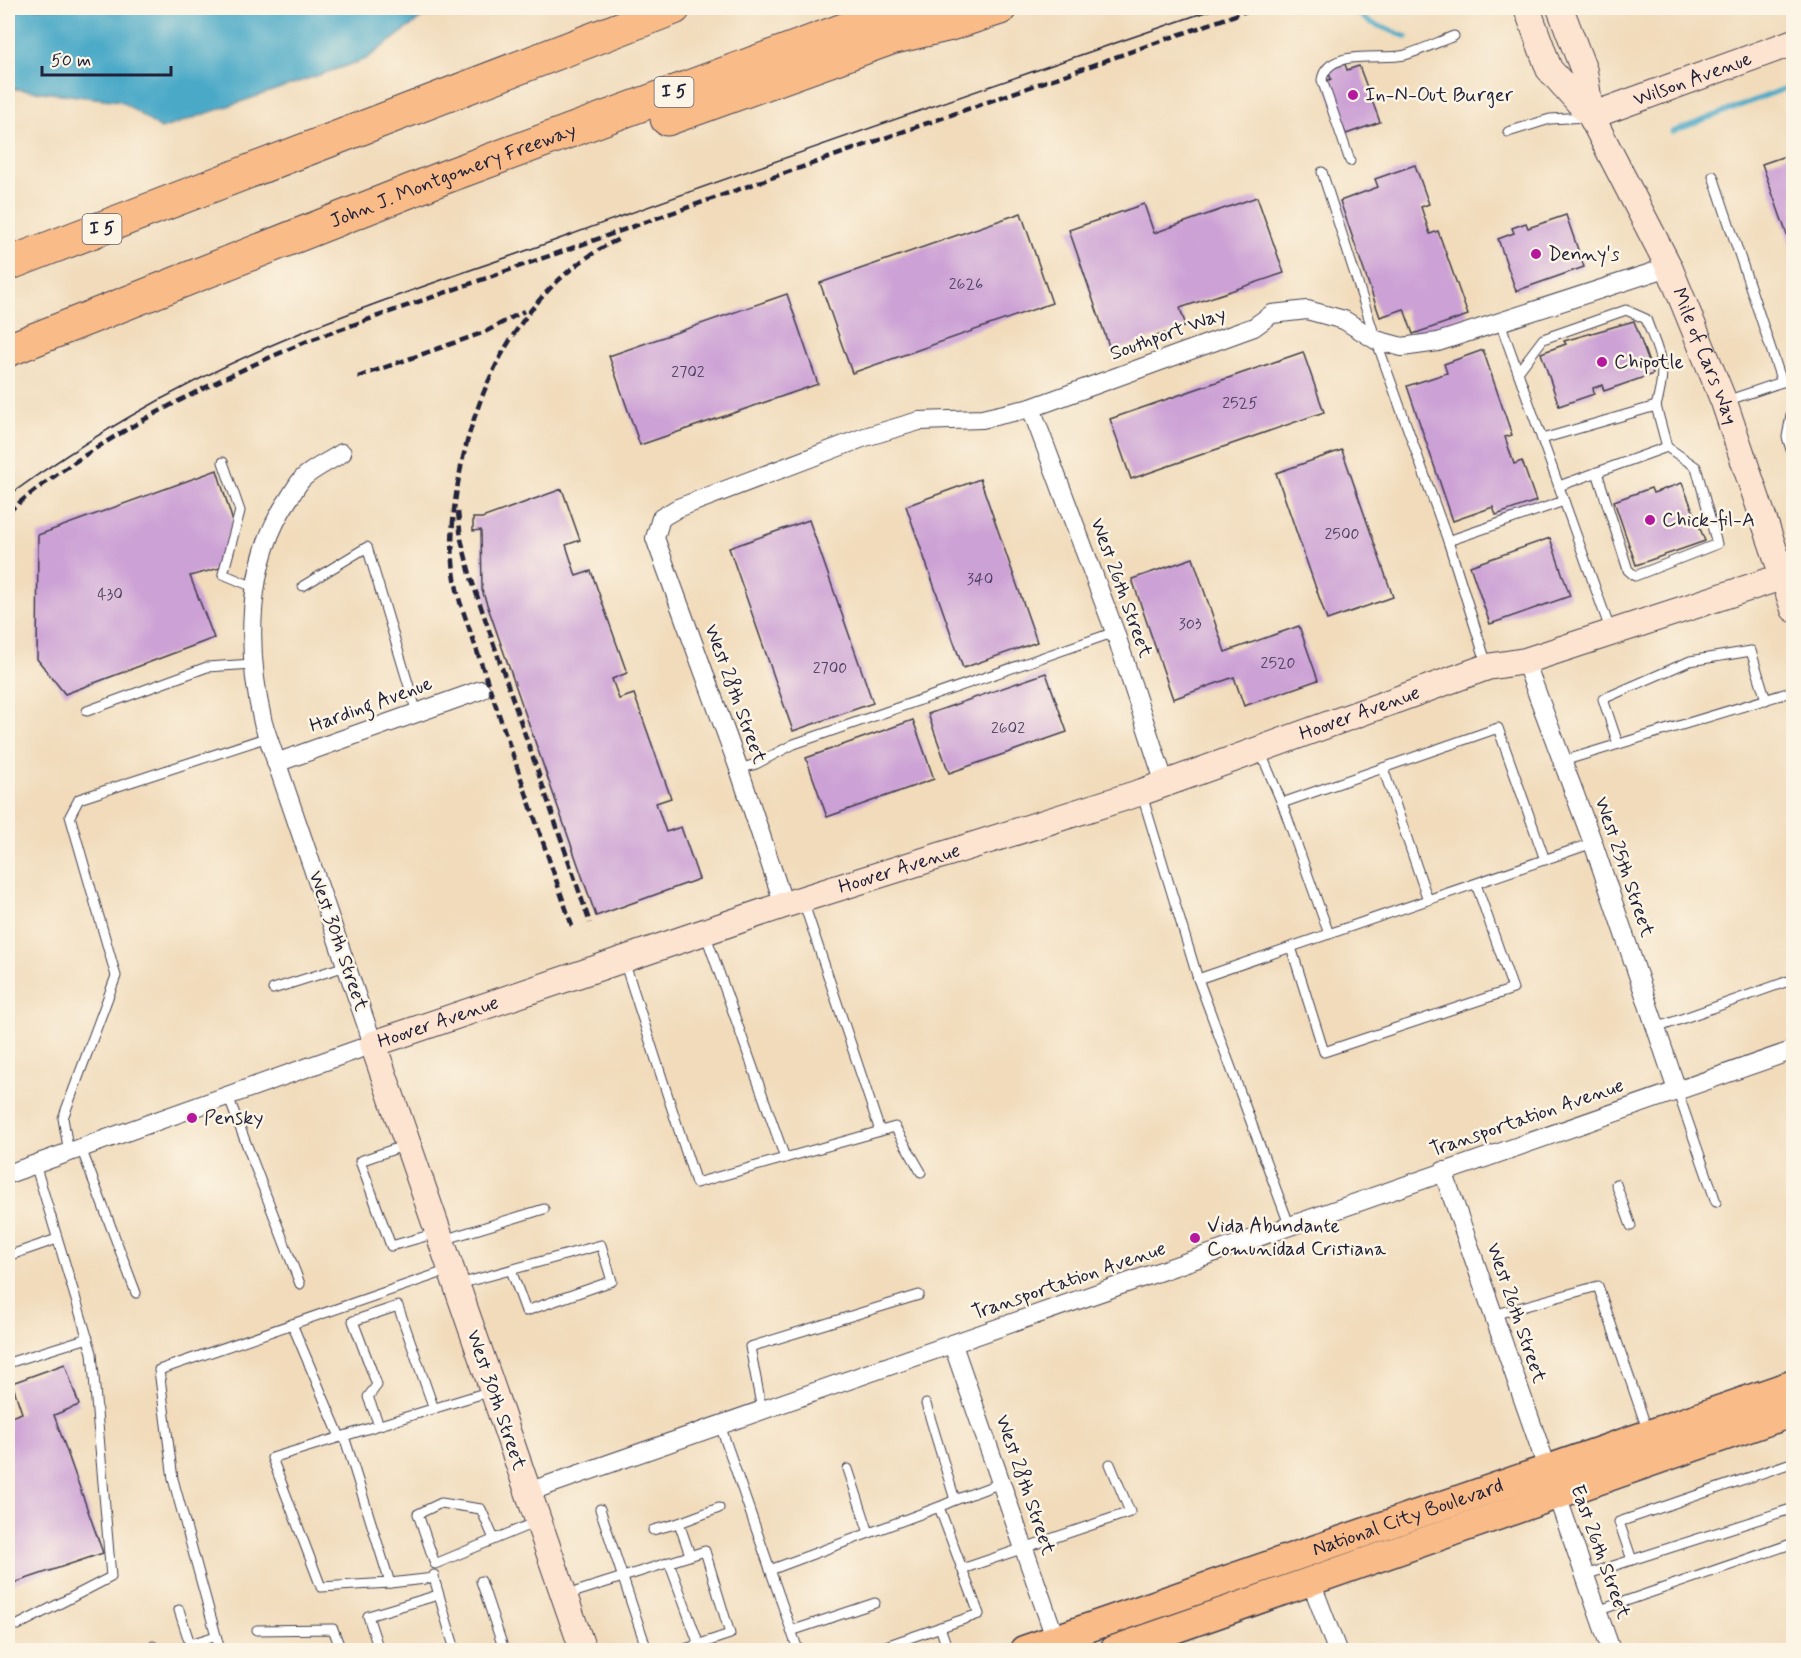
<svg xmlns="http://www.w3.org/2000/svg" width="1801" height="1658" font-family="Mynerve,sans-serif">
	<rect width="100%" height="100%" fill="#fcf5e5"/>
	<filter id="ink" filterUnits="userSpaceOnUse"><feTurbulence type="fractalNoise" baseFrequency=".0167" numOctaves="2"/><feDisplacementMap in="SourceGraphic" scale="12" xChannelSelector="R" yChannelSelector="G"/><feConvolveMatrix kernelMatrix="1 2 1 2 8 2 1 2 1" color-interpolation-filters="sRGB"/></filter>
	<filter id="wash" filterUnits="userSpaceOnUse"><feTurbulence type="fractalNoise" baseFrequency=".008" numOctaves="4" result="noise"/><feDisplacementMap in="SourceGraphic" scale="24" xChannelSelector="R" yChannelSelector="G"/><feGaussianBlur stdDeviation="1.35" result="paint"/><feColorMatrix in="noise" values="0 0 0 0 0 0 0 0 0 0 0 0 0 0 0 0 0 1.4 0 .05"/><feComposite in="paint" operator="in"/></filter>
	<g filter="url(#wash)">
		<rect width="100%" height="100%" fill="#f1dbbb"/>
		<!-- water -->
		<polygon fill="#48a9c7" stroke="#356681" stroke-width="1.5" points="8,8 435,8 366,59 161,129 121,101 8,88"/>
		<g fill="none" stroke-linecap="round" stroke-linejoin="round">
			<!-- stream -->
			<g stroke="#48a9c7" stroke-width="5">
				<polyline points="1351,8 1369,22 1407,37"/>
				<polyline points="1672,132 1794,85"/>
			</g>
		</g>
		<g id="blocks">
			<!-- building -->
			<g fill="#cca1d5">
				<polygon points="1345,64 1347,70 1359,66 1380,122 1346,134 1324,82 1331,79 1328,70"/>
				<polygon points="1794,153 1794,252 1793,252 1762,164"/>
				<polygon points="1415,165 1429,204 1421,207 1430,234 1438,231 1468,315 1413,334 1404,309 1380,317 1340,201 1378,187 1375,179"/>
				<polygon points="1257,197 1284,273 1180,308 1186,326 1111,352 1069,230 1144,204 1154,233"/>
				<polygon points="1021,213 1052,303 852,373 820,283"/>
				<polygon points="1566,215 1584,267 1516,291 1498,239 1514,233 1512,228 1526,223 1528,228"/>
				<polygon points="787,294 818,384 640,445 609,356"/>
				<polygon points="1634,321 1653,374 1604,391 1602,385 1593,388 1594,394 1559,406 1541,353 1566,344 1564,341"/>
				<polygon points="1483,350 1512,435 1505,437 1514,464 1522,461 1536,501 1496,515 1493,507 1453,521 1407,386 1447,373 1444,364"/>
				<polygon points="1303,352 1324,412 1131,479 1110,419"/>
				<polygon points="1342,450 1393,597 1327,620 1276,473"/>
				<polygon points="217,470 233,522 220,568 190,576 214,638 65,694 37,659 38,535"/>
				<polygon points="980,479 1037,642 963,668 906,506"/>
				<polygon points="1682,483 1705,541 1636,565 1614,501 1651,488 1653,493"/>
				<polygon points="562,489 580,540 566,545 576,576 591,571 627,673 612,679 619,699 634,694 671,798 656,803 666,832 681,827 699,879 596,916 482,590 481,530 473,531 473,518 482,518"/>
				<polygon points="809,520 873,703 793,731 729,548"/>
				<polygon points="1550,538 1570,596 1490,624 1470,566"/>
				<polygon points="1193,558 1225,652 1299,626 1318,680 1244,706 1234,677 1173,699 1132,579"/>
				<polygon points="1046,673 1067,732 949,773 928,714"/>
				<polygon points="913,720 934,779 827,817 806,758"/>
				<polygon points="65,1364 79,1405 54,1415 103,1553 8,1585 8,1418 22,1413 12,1383"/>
			</g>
		</g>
	</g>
	<g filter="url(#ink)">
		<use href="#blocks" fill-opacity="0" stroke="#413e4e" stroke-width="1.5"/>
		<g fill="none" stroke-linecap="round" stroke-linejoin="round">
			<defs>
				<g id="lane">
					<polyline points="1508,132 1550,119 1586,117"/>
					<path d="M 1350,161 L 1322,80 C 1327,47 1383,61 1405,55 C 1422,50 1438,42 1454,36"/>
					<polyline points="1322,172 1376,340 1448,541"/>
					<polyline points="1713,176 1782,382"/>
					<polyline points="1500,322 1611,632"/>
					<path d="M 1518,372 L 1543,339 L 1626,310 L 1646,319 C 1660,357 1668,365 1656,406"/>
					<polyline points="1794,399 1787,437 1794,459"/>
					<polyline points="1726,401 1794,378"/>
					<polyline points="1542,439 1656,406 1667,447 1559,486"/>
					<polyline points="223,462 240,511 223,574 256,588"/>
					<polyline points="1597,472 1628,570 1635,576 1717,544 1696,467 1667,447"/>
					<polyline points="303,586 367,547 417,713"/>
					<polyline points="1487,665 1448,541 1564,501"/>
					<polyline points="87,711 207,667 253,664"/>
					<polyline points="1618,744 1603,699 1690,661 1751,651 1766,700"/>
					<polyline points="1260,751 1282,803 1498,728 1545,860"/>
					<polyline points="1563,761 1794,691"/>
					<polyline points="1383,768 1428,900"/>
					<polyline points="739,769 756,764 794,744 1115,632"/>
					<polyline points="1142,795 1198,979 1290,1227"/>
					<polyline points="1282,803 1329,934"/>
					<polyline points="803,901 880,1131"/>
					<polyline points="705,933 785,1158"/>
					<polyline points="1291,947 1324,1052 1513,989 1476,884"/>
					<polyline points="624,961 696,1183 895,1127 921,1172"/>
					<polyline points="1198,979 1593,843"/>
					<polyline points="273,989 346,966"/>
					<polyline points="1656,1028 1794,979"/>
					<polyline points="1677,1090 1716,1202"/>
					<polyline points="228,1096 300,1284"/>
					<polyline points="406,1145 360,1161 391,1246 437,1233"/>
					<polyline points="81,1148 136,1293"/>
					<polyline points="69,1153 63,1118 116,976 70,816 79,799 268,737"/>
					<polyline points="1616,1184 1631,1226"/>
					<polyline points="443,1240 544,1209"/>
					<polyline points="8,1256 57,1239"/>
					<polyline points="459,1284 601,1245 612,1281 526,1311 511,1270"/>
					<polyline points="1493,1315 1598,1286 1648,1432"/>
					<polyline points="292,1324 340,1437"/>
					<polyline points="8,1363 88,1338"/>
					<polyline points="926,1404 955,1500 1001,1483"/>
					<polyline points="762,1410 750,1347 919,1295"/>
					<polyline points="379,1425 368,1397 377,1385 353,1321 398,1306 434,1409"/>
					<polyline points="720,1425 798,1650"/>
					<polyline points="344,1436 390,1583 321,1587 272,1458 491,1391"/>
					<polyline points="848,1469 869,1533"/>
					<polyline points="600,1509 647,1650"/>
					<polyline points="653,1530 679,1523"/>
					<polyline points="494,1539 481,1509 441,1503 418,1514 435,1564 536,1522"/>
					<polyline points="690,1555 679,1523 719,1508"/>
					<polyline points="1632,1560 1619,1522 1794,1462"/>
					<polyline points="669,1562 699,1645"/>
					<polyline points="962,1569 1130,1512 1110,1464"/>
					<polyline points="770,1570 939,1507"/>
					<polyline points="1585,1575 1794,1508"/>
					<polyline points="434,1578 455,1650"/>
					<polyline points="481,1581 504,1650"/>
					<polyline points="390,1583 434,1578 434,1575"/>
					<polyline points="566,1595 705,1551 730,1634 682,1650"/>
					<polyline points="179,1610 190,1644 216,1636"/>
					<polyline points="1597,1611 1794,1543"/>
					<polyline points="18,1625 111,1577 92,1353 35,1164"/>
					<polyline points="940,1627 948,1650"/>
					<polyline points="257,1630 333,1629 341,1650"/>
					<polyline points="791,1631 875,1603"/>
					<polyline points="146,1650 153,1646"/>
					<polyline points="220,1650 173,1479 159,1370 449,1270"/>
					<polyline points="379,1650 368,1616 438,1595"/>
					<polyline points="874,1650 979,1614 939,1507 955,1500"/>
				</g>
				<g id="street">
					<polyline points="1031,408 1115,632 1165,784"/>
					<polyline points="1525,661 1593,843 1677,1090"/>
					<polyline points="276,763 481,690"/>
					<polyline points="784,905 739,769 655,538 661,518 678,508 865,437 919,421 982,419 1031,408 1254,327 1272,314 1307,310 1344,320 1376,340 1402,347 1438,342 1669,267"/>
					<polyline points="1443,1171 1611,1650"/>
					<path d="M 8,1174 L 373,1044 L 263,723 C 246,650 245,562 290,497 C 294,491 298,483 303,478 C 314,468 330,461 342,453"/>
					<polyline points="953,1345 1059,1649"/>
					<polyline points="528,1492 1794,1050"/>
					<polyline points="1311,1582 1337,1650"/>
				</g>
				<g id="secondary">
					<path id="s1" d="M 1527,8 L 1549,69 L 1591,116 L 1669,267 L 1724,402 L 1794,609"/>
					<polyline points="1560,8 1584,71 1591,116"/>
					<path id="s2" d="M 1591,116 L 1794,42"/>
					<path id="s3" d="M 583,1650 L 373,1044 L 784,905 L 1142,792 L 1487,667 L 1525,661 L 1794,573"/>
				</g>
				<g id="primary">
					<path id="s4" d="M 1024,1650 L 1794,1384"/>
					<polyline points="1114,1650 1794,1412"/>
				</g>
				<g id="highway">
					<polyline points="667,119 891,38 947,25 1000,8"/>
					<polyline points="8,264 674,8"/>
					<path id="s5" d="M 8,350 L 445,177 L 903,8"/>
				</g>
			</defs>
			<!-- lane casing -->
			<use href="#lane" stroke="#413e4e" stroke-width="11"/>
			<!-- street casing -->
			<use href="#street" stroke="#413e4e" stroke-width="20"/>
			<!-- secondary casing -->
			<use href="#secondary" stroke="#413e4e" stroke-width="28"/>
			<!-- primary casing -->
			<use href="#primary" stroke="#413e4e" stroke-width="31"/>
			<!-- highway casing -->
			<use href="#highway" stroke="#413e4e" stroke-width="35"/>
			<!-- lane -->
			<use href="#lane" stroke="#fff" stroke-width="9"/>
			<!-- street -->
			<use href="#street" stroke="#fff" stroke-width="18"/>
			<!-- secondary -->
			<use href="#secondary" stroke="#fde4d0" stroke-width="26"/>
			<!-- primary -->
			<use href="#primary" stroke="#f9bc89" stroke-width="28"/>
			<!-- highway -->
			<use href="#highway" stroke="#f9bc89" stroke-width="33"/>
			<!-- tram -->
			<path stroke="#22223b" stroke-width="1.5" d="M 8,496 C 98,430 196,376 300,333 C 384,298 473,270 559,239 C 777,159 997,84 1217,8"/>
			<!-- rail -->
			<g stroke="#22223b" stroke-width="4.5" stroke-dasharray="9 4.5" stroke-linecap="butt">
				<polyline points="358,377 485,332 524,311"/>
				<path d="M 8,512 C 96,438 204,385 310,340 L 1255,8"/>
				<polyline points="458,512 461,539 471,578 590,923"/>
				<path d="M 572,926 L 460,602 C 447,553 452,511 462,462 C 483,370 531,281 619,239"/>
			</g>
		</g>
	</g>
	<!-- markers -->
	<g fill="#b5179e" stroke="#fcf5e5" stroke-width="2">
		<circle cx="1353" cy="95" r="6"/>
		<circle cx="1536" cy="254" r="6"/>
		<circle cx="1602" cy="362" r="6"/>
		<circle cx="1650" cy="520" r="6"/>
		<circle cx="192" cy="1118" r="6"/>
		<circle cx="1195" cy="1238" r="6"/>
	</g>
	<g text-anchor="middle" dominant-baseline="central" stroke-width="5" stroke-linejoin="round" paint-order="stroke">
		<!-- number labels -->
		<g font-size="16" fill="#4c4262">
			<text x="966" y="284">2626</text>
			<text x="688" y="372">2702</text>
			<text x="1240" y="403">2525</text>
			<text x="1342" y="534">2500</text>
			<text x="980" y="579">340</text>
			<text x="110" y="594">430</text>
			<text x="1190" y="624">303</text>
			<text x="1278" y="663">2520</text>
			<text x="830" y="668">2700</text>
			<text x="1008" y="728">2602</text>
		</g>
		<!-- shield labels -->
		<g fill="#fcf5e5" stroke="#63616e" stroke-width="1.5">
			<rect x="654.5" y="77" width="39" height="30" rx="4.5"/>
			<rect x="82.5" y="214" width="39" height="30" rx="4.5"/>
		</g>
		<g font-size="18" font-weight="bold" fill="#22223b">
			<text x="674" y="92">I 5</text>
			<text x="102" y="229">I 5</text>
		</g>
		<!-- street labels -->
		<g font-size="20" fill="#22223b" stroke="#fcf5e5">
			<text stroke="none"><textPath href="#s2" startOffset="108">Wilson Avenue</textPath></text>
			<text stroke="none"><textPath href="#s5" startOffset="478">John J. Montgomery Freeway</textPath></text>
			<text transform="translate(1168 334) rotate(-20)">Southport Way</text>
			<text stroke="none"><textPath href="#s1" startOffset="394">Mile of Cars Way</textPath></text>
			<text transform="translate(1121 588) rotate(70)">West 26th Street</text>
			<text transform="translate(735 694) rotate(70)">West 28th Street</text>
			<text transform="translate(371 705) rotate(-20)">Harding Avenue</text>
			<text stroke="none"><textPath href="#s3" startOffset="1682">Hoover Avenue</textPath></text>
			<text transform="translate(1624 867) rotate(71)">West 25th Street</text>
			<text stroke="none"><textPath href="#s3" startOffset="1196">Hoover Avenue</textPath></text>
			<text transform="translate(338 941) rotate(71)">West 30th Street</text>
			<text stroke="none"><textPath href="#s3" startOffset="710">Hoover Avenue</textPath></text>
			<text transform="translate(1527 1118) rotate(-19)">Transportation Avenue</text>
			<text transform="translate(1069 1281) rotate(-19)">Transportation Avenue</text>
			<text transform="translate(1516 1313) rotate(71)">West 26th Street</text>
			<text transform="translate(496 1400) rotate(71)">West 30th Street</text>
			<text transform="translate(1025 1485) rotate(71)">West 28th Street</text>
			<text stroke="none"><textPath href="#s4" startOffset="406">National City Boulevard</textPath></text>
			<text transform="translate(1600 1552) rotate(70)">East 26th Street</text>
		</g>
		<!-- poi labels -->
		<g font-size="20" fill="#22223b" stroke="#fcf5e5" text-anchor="start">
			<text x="1365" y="95">In-N-Out Burger</text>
			<text x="1548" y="254">Denny's</text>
			<text x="1614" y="362">Chipotle</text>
			<text x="1662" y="520">Chick-fil-A</text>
			<text x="204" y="1118">Pensky</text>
			<text x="1207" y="1226">Vida Abundante<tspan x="1207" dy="23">Comunidad Cristiana</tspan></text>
		</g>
	</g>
	<!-- margin -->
	<rect width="1801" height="1658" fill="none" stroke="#fcf5e5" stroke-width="30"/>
	<!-- scale -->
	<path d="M42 66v9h129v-9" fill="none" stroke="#22223b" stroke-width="3"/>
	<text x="51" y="66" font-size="18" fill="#22223b" stroke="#fcf5e5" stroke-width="4.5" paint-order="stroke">50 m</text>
</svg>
